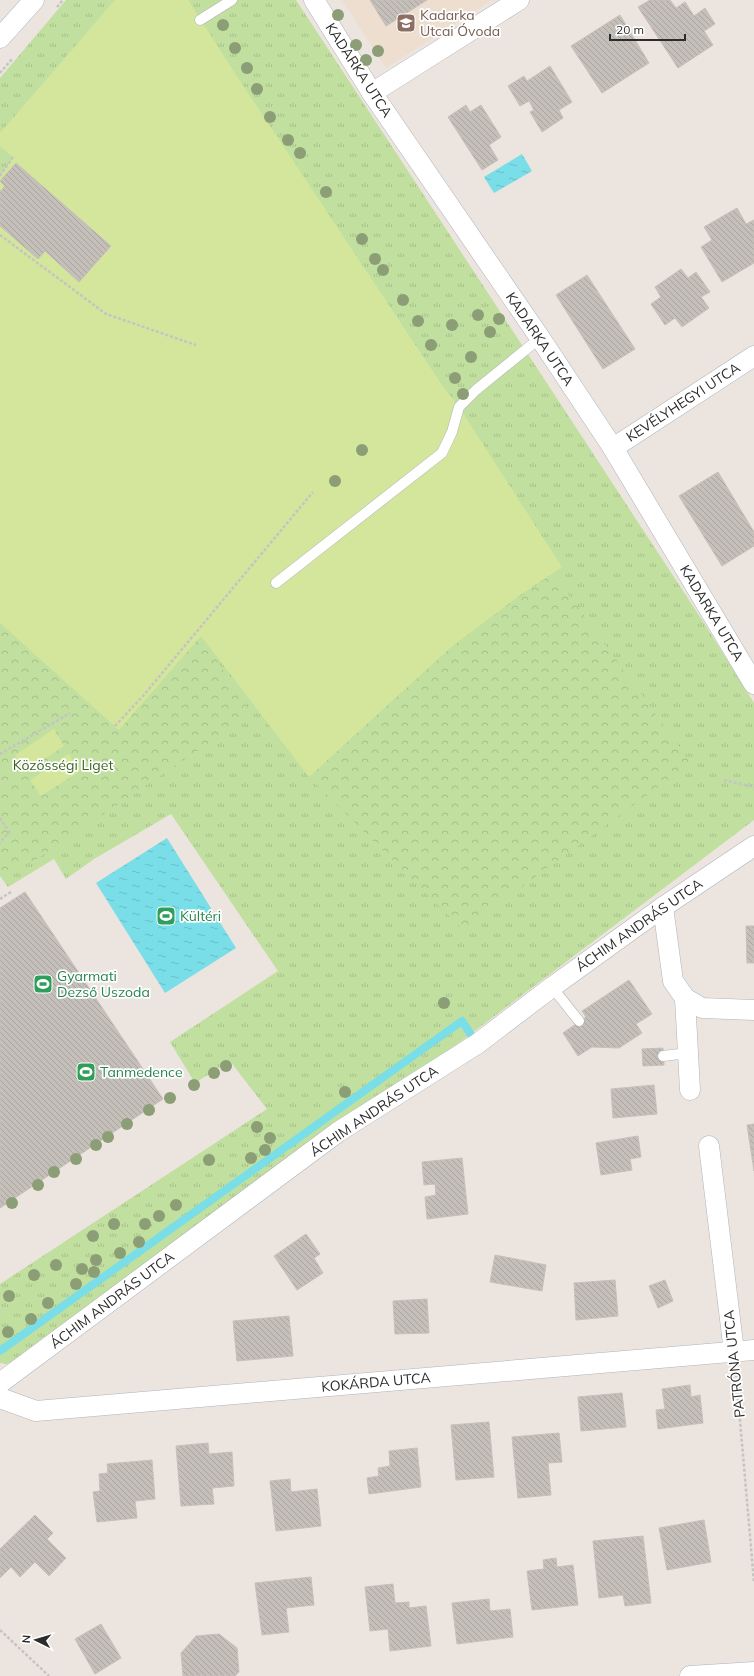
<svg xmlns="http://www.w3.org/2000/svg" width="754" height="1676" font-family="Mulish,sans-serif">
	<defs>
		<pattern id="grass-tufts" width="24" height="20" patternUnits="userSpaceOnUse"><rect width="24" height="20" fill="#c1df9f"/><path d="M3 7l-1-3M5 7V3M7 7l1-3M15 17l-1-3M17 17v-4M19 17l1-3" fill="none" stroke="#a6c089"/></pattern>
		<pattern id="forest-crowns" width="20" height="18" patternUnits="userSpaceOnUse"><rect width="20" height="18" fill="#c1df9f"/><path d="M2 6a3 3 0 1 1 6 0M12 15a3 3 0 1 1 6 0" fill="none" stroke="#a6c089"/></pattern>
		<pattern id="water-ripples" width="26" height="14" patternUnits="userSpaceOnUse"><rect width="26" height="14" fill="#79dee7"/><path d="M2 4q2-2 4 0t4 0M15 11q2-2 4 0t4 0" fill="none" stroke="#69bfc6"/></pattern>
		<pattern id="building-back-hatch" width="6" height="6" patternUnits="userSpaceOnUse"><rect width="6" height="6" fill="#c5bfba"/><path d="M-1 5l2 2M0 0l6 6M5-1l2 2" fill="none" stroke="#a9a4a0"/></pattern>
	</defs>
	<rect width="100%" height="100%" fill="#ece4df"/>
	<!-- education -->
	<polygon fill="#edded0" points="342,0 492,0 386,68"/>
	<!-- grass -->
	<polygon fill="url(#grass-tufts)" points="66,0 296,0 704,623 754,703 754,820 386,1098 22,1358 7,1364 0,1363 0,1284 267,1109 230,1061 195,1083 170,1042 278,971 171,814 94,859 66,879 54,859 8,887 0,876 0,78"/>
	<!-- forest -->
	<g fill="url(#forest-crowns)">
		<polygon points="553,573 691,763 463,930 309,777 450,648"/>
		<polygon points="0,623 115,726 201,636 252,714 37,859 0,876"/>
	</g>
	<!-- pitch -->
	<g fill="#d4e69c">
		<polygon points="115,0 188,0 242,84 442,385 459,407 562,567 523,593 450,648 309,777 201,636 119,730 0,623 0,176 13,157 0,146 0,133"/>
		<polygon points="54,729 64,746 25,772 15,755"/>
		<polygon points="69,754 80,771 41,796 30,780"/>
	</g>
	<!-- water -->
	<g fill="url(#water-ripples)">
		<polygon points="522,154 532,171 494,193 484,177"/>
		<polygon points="167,838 236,948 165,993 96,883"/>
	</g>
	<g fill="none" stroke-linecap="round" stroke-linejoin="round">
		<!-- stream -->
		<polyline stroke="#79dee7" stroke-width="8" points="0,1351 462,1021 477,1044"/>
	</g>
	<!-- building -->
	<g fill="url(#building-back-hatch)" stroke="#c8bfb8">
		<polygon points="370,0 427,0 386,26"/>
		<polygon points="650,0 670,0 676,8 685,2 694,16 705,8 715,24 704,31 713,45 678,68 638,7"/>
		<polygon points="620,15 649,63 602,93 571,46"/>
		<polygon points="550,66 572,102 559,110 563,118 542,132 530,112 534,110 529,101 520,106 508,86 524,76 527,81"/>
		<polygon points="466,105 470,112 481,105 501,137 489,145 498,160 482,170 448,117"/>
		<polygon points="16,163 111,246 79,282 45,251 38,259 0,226 0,192 5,186 0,181"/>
		<polygon points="737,208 746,224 754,220 754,263 722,282 701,247 712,240 704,227"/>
		<polygon points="681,269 688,278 696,272 710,292 701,297 709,308 682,327 675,318 665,325 651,304 661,297 655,287"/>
		<polygon points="587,275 635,349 603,369 556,295"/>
		<polygon points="718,472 754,532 754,546 722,566 679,496"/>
		<polygon points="25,892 163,1099 0,1208 0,908"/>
		<polygon points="746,926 754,926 754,963 747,963"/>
		<polygon points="629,980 652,1014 636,1024 642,1033 619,1048 592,1047 578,1056 563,1033 586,1017 582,1011"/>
		<polygon points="663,1048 664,1065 643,1066 642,1049"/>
		<polygon points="654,1085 657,1114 613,1118 611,1089"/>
		<polygon points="754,1124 754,1171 747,1125"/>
		<polygon points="638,1136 641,1157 630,1159 632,1170 601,1175 596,1143"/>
		<polygon points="462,1158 468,1214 427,1219 425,1197 436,1195 435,1184 424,1185 422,1162"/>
		<polygon points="306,1234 320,1254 314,1258 323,1273 297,1290 274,1256"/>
		<polygon points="495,1255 546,1265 542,1291 490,1282"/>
		<polygon points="615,1280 618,1316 576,1320 574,1283"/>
		<polygon points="665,1280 673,1301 658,1308 649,1286"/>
		<polygon points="427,1299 429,1333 395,1334 393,1301"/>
		<polygon points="289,1316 293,1356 237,1361 233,1321"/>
		<polygon points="690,1385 691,1397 700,1395 703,1423 658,1429 656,1410 665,1409 662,1389"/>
		<polygon points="622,1393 626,1427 581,1431 578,1397"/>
		<polygon points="489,1422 494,1477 456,1480 451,1425"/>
		<polygon points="559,1433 562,1462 548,1463 551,1495 518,1498 512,1437"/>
		<polygon points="208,1443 209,1454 232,1452 234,1486 212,1488 214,1504 181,1506 176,1446"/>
		<polygon points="417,1448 421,1487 369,1494 367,1478 379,1476 378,1468 390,1466 389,1451"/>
		<polygon points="152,1460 155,1499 135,1501 137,1518 97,1522 93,1492 100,1491 99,1474 108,1473 107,1464"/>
		<polygon points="290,1479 291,1492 317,1489 321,1526 276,1531 270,1481"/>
		<polygon points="35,1515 53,1533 47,1539 66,1558 49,1576 35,1562 20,1577 11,1567 0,1578 0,1549"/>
		<polygon points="704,1520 711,1562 667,1570 659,1528"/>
		<polygon points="643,1536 651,1603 625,1606 623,1595 599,1598 593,1541"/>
		<polygon points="556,1558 557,1567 573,1565 578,1605 532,1610 527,1571 544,1569 543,1560"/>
		<polygon points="311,1577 314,1605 286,1608 289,1632 262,1635 255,1583"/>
		<polygon points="393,1584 395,1603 409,1602 409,1608 426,1606 431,1646 390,1651 388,1629 370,1631 365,1587"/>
		<polygon points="489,1599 490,1611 510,1609 513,1637 457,1644 452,1603"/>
		<polygon points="101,1624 121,1658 95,1674 75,1639"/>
		<polygon points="219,1634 237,1648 239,1672 235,1676 183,1676 181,1653 196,1636"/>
	</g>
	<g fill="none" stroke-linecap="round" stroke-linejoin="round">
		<defs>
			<g id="service">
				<polyline points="200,20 232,0"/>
				<polyline points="276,583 442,453 452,432 459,407 476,390 540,338"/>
				<polyline points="552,987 579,1021"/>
				<polyline points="663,1056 688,1053"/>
			</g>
			<g id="minor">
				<polyline points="314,0 372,93 540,338 613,448 754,684"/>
				<polyline points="0,38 34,0"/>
				<polyline points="372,93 519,0"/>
				<polyline points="613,448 754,356"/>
				<polyline points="663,907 673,981 685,998 702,1008 754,1010"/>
				<polyline points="685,998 690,1090"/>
				<polyline points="709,1146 734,1352"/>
				<polyline points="0,1383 338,1132 477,1044 552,987 663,907 754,846"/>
				<polyline points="0,1398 36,1411 754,1350"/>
				<polyline points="690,1676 754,1672"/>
			</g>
		</defs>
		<!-- service casing -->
		<use href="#service" stroke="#afb4bb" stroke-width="11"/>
		<!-- minor casing -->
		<use href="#minor" stroke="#afb4bb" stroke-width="21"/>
		<!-- path -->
		<g stroke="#c4c4c4" stroke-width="2.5" stroke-dasharray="3 2" stroke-linecap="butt">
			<polyline points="57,7 63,0"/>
			<polyline points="0,73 13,58"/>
			<polyline points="0,176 13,157"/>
			<polyline points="0,235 106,314 196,345"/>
			<polyline points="115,726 143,696 313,492"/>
			<polyline points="0,754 70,713"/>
			<polyline points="724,780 754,787"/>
			<polyline points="0,818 9,832 0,843"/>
			<polyline points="0,899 11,892"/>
			<polyline points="736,1374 754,1582"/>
			<polyline points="0,1630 49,1676"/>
		</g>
		<!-- service -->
		<use href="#service" stroke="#fff" stroke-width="10"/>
		<!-- minor -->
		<use href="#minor" stroke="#fff" stroke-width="20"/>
	</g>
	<!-- trees -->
	<g fill="#8b9e75">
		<circle cx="338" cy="15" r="6"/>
		<circle cx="223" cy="25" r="6"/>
		<circle cx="356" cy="45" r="6"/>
		<circle cx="235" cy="48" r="6"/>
		<circle cx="378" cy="51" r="6"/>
		<circle cx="366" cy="60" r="6"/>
		<circle cx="247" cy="68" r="6"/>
		<circle cx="257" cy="89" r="6"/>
		<circle cx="270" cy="117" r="6"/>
		<circle cx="288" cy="140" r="6"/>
		<circle cx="300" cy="153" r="6"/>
		<circle cx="326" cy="192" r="6"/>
		<circle cx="362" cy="239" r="6"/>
		<circle cx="375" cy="259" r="6"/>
		<circle cx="383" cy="270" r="6"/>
		<circle cx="403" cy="300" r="6"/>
		<circle cx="478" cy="315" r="6"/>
		<circle cx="499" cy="319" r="6"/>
		<circle cx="418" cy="321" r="6"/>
		<circle cx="452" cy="325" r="6"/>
		<circle cx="490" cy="332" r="6"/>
		<circle cx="431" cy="345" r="6"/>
		<circle cx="471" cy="357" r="6"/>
		<circle cx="455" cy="378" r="6"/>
		<circle cx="463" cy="394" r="6"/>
		<circle cx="362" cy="450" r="6"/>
		<circle cx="335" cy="481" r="6"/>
		<circle cx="444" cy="1003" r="6"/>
		<circle cx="226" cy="1066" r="6"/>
		<circle cx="214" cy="1073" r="6"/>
		<circle cx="194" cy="1085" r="6"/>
		<circle cx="345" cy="1092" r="6"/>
		<circle cx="170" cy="1098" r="6"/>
		<circle cx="149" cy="1110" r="6"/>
		<circle cx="127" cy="1124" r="6"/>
		<circle cx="257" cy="1127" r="6"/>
		<circle cx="108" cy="1137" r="6"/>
		<circle cx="270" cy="1138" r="6"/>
		<circle cx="96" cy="1145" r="6"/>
		<circle cx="265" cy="1150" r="6"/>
		<circle cx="251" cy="1158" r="6"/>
		<circle cx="76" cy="1159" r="6"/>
		<circle cx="209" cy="1160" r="6"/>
		<circle cx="54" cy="1172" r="6"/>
		<circle cx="38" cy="1185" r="6"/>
		<circle cx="12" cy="1203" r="6"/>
		<circle cx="176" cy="1205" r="6"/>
		<circle cx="159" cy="1216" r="6"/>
		<circle cx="114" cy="1224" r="6"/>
		<circle cx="145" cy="1224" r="6"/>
		<circle cx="93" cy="1236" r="6"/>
		<circle cx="139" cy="1242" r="6"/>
		<circle cx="120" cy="1253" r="6"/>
		<circle cx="96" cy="1260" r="6"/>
		<circle cx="56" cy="1265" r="6"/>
		<circle cx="82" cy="1269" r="6"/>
		<circle cx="94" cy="1272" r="6"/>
		<circle cx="34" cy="1275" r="6"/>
		<circle cx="76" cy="1284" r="6"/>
		<circle cx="9" cy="1296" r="6"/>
		<circle cx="48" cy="1303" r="6"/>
		<circle cx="31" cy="1319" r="6"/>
		<circle cx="8" cy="1332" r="6"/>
	</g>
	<!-- icons -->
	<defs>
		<symbol id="school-square" viewBox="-11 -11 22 22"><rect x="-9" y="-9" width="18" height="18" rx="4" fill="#8d6e63" stroke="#fff"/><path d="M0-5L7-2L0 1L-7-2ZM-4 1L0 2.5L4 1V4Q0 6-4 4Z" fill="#fff"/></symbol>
		<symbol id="stadium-square" viewBox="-11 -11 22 22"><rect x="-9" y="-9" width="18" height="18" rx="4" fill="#2e9e5b" stroke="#fff"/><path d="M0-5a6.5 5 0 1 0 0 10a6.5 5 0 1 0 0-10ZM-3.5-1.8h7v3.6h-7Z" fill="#fff"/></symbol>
	</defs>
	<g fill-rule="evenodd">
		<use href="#school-square" x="395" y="12" width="22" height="22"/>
		<use href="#stadium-square" x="155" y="905" width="22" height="22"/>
		<use href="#stadium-square" x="32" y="973" width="22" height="22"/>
		<use href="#stadium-square" x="75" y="1061" width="22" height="22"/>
	</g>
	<g text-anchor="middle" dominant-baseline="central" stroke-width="3.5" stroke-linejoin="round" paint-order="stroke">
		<!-- education labels -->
		<g font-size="14" fill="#785e54" stroke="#fff" text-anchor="start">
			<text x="420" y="15">Kadarka<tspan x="420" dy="16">Utcai Óvoda</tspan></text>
		</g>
		<!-- street labels -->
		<g font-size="14" fill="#2c2c2c" stroke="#fff">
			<text transform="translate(359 70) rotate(57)">KADARKA UTCA</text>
			<text transform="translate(540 339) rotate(56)">KADARKA UTCA</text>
			<text transform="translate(683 402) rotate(-33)">KEVÉLYHEGYI UTCA</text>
			<text transform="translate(712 613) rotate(59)">KADARKA UTCA</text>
			<text transform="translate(639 925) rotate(-35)">ÁCHIM ANDRÁS UTCA</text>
			<text transform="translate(374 1111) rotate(-34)">ÁCHIM ANDRÁS UTCA</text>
			<text transform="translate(112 1300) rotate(-37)">ÁCHIM ANDRÁS UTCA</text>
			<text transform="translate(734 1364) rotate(-96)">PATRÓNA UTCA</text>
			<text transform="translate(376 1382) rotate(-5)">KOKÁRDA UTCA</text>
		</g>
		<!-- park labels -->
		<g font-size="14" fill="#3b651f" stroke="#fff">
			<text x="63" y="765">Közösségi Liget</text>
		</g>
		<!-- leisure labels -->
		<g font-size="14" fill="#27864d" stroke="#fff" text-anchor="start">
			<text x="180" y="916">Kültéri</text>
			<text x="57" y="976">Gyarmati<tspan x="57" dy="16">Dezső Uszoda</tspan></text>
			<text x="100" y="1072">Tanmedence</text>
		</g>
	</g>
	<!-- north arrow -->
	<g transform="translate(36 1640) rotate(275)" stroke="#ffffff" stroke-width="3" paint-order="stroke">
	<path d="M0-3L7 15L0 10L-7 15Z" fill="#2c2c2c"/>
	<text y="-6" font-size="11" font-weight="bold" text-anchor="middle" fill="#2c2c2c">N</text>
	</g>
	<!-- scale -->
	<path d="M610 34v6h75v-6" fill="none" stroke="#2c2c2c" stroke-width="2"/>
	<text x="616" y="34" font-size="12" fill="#2c2c2c" stroke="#ffffff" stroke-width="3" paint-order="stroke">20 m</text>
</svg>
